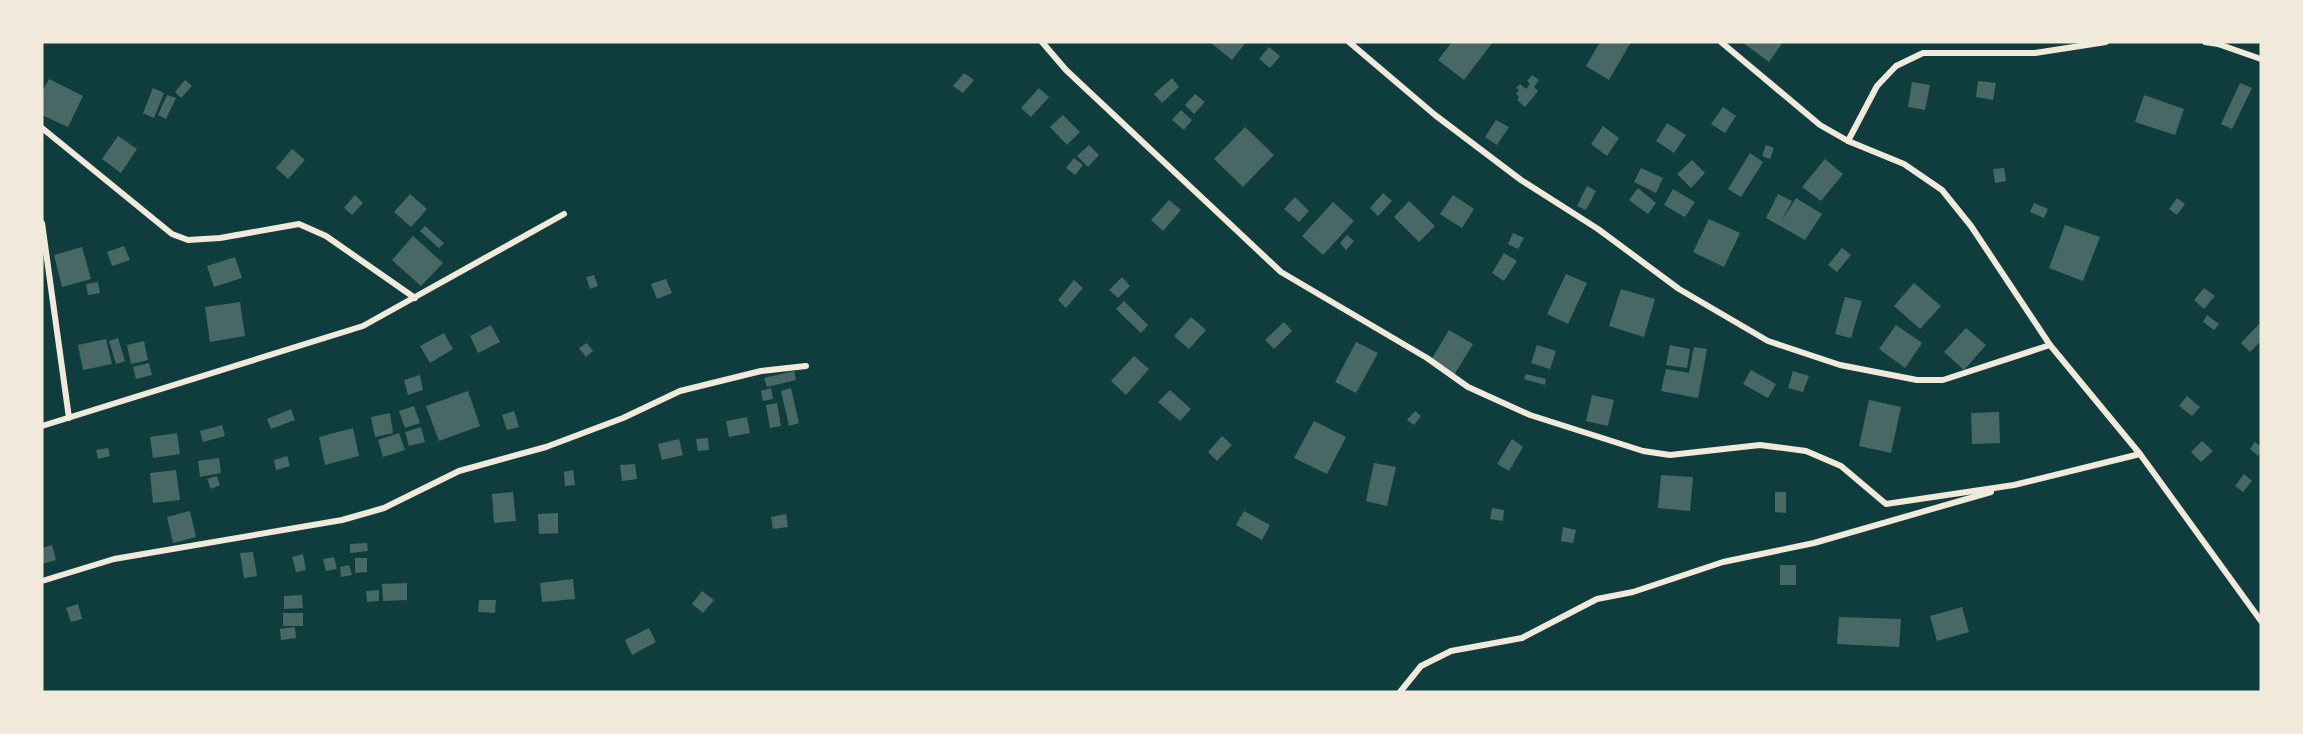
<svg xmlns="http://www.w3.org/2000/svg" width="2303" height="734" font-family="Helvetica,sans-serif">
	<rect width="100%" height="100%" fill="#0f3d3e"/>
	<!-- building -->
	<g fill="#486865">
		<polygon points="1210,42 1246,42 1232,60"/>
		<polygon points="1452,42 1491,42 1492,43 1464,80 1438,60"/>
		<polygon points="1600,42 1631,42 1609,80 1586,66"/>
		<polygon points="1742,42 1783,42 1769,62"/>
		<polygon points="1269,47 1280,56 1270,68 1259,59"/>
		<polygon points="964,73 974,80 963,93 953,86"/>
		<polygon points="1532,75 1539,80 1534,87 1538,91 1525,107 1517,100 1519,97 1516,94 1519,90 1516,88 1520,84 1526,89 1530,84 1527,81"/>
		<polygon points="1172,78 1179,87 1162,103 1154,94"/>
		<polygon points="49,79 83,96 68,127 42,115 42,92"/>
		<polygon points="185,80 192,86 181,98 175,92"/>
		<polygon points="1978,81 1996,83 1993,100 1976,97"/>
		<polygon points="1912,82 1930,85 1925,110 1908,107"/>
		<polygon points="2240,83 2252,88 2232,129 2221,124"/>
		<polygon points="153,88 164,93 154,118 143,113"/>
		<polygon points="1039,88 1049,97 1031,117 1021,108"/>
		<polygon points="1195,94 1205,102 1194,114 1185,105"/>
		<polygon points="167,95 176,98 166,119 158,115"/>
		<polygon points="2144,95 2184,109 2175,135 2135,122"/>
		<polygon points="1723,107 1736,116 1725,133 1711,124"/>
		<polygon points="1181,110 1192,120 1184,130 1172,120"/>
		<polygon points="1063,115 1080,132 1067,145 1050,127"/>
		<polygon points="1496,120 1509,127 1497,145 1485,137"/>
		<polygon points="1667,123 1686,135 1674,153 1656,141"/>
		<polygon points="1603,126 1619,138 1607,156 1591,144"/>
		<polygon points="1245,127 1274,155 1243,187 1214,159"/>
		<polygon points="118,136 137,149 121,173 102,159"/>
		<polygon points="1089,145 1099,155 1088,167 1077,156"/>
		<polygon points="1766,145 1774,148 1770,159 1762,156"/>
		<polygon points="292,149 305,160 288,179 276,168"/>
		<polygon points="1750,153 1763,162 1741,197 1728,189"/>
		<polygon points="1074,158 1083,165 1075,175 1066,168"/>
		<polygon points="1825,159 1843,174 1821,201 1802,187"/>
		<polygon points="1692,160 1705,173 1691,188 1677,174"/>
		<polygon points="1641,168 1663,178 1656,193 1634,182"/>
		<polygon points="2004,168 2006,181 1995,183 1993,169"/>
		<polygon points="1587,186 1596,191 1586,210 1577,206"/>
		<polygon points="1638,188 1656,203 1648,214 1629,200"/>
		<polygon points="1673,189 1695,202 1685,217 1664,205"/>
		<polygon points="1383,193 1392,201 1378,216 1370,208"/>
		<polygon points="410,194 427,209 411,227 394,212"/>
		<polygon points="1778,194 1792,201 1781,222 1796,198 1822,214 1805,240 1766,218"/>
		<polygon points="355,195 363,203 352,215 344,208"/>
		<polygon points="1453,195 1474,209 1462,228 1440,214"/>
		<polygon points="1295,197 1309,211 1299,222 1284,209"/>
		<polygon points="2177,198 2185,204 2177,215 2169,209"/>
		<polygon points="1169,200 1181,210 1163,231 1151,220"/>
		<polygon points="1409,201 1435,226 1419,242 1394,217"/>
		<polygon points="1333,202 1354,221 1323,255 1302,236"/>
		<polygon points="2034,203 2048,209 2044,218 2030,212"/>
		<polygon points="1709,219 1740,233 1724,267 1693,252"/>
		<polygon points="2065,225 2100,237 2083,281 2049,268"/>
		<polygon points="425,226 444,243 439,248 420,231"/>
		<polygon points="1513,233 1524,238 1518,249 1508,244"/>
		<polygon points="1347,235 1354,241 1346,250 1340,243"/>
		<polygon points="413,236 443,263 421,286 392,260"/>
		<polygon points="124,246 130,260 112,266 107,252"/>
		<polygon points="82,247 91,279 62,287 54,255"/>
		<polygon points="1842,248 1851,255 1837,272 1828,265"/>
		<polygon points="1504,253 1517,261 1504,281 1492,273"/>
		<polygon points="235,257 242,278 214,287 207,266"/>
		<polygon points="1566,274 1587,283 1568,324 1547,314"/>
		<polygon points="594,275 598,286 590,289 586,277"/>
		<polygon points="1122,277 1130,286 1118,298 1109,290"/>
		<polygon points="666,279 672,293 657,299 651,284"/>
		<polygon points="1074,280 1083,288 1066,308 1058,300"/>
		<polygon points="98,282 100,293 88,295 86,284"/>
		<polygon points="1914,283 1941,306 1920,329 1894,306"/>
		<polygon points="2204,288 2215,296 2204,309 2194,300"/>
		<polygon points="1621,289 1655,299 1644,337 1609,326"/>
		<polygon points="1845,297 1862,301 1851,338 1835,334"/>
		<polygon points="1124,301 1148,325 1141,333 1116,309"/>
		<polygon points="240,302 245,336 210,342 205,307"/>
		<polygon points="2207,315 2219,324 2214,330 2203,322"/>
		<polygon points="1191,317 1206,330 1189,349 1174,336"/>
		<polygon points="1284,322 1292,331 1274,349 1265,340"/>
		<polygon points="2259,324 2261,341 2250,352 2241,343"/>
		<polygon points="491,325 500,342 478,353 470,336"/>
		<polygon points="1896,325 1922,343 1905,368 1879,349"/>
		<polygon points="1966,328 1986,345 1964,370 1944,352"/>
		<polygon points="1449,330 1473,344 1454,375 1431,360"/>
		<polygon points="444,333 453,349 430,363 420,346"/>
		<polygon points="118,338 125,361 116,364 109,341"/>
		<polygon points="106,339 112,364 83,370 78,345"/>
		<polygon points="144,341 148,360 131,364 127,345"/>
		<polygon points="1356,342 1378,353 1356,393 1335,382"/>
		<polygon points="587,343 593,351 586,357 579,348"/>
		<polygon points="1537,345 1556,351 1550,369 1531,363"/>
		<polygon points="1670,345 1690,349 1687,368 1666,365"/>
		<polygon points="1694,347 1707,349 1698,398 1661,391 1666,369 1689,373"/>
		<polygon points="1134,356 1149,369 1126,395 1111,381"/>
		<polygon points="149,363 152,375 136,379 133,367"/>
		<polygon points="1751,370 1776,384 1768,398 1743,384"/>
		<polygon points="794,371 796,380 767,387 764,378"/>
		<polygon points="1793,371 1809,376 1803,392 1788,388"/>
		<polygon points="1526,374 1546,379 1545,385 1524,379"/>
		<polygon points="420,375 423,390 408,395 404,380"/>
		<polygon points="771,388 773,399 763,401 761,391"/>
		<polygon points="791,388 799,423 789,426 781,391"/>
		<polygon points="1170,390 1191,409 1180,421 1158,402"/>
		<polygon points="468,391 480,426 439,441 426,406"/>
		<polygon points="1592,395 1614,400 1608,426 1586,421"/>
		<polygon points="2187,396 2200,407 2192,416 2179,406"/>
		<polygon points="1869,400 1901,407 1891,453 1859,446"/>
		<polygon points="777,403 781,426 770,428 766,405"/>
		<polygon points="414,406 420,423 405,428 399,411"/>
		<polygon points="291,409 295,420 271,429 267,419"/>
		<polygon points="514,411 519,427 507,430 502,415"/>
		<polygon points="1415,411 1421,416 1414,425 1407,420"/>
		<polygon points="1999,412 2000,443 1972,444 1971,413"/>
		<polygon points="390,413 393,433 375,437 371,417"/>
		<polygon points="747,417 750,433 729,437 726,421"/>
		<polygon points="1314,421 1346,437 1327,474 1294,458"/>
		<polygon points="222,425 225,436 203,442 200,431"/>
		<polygon points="421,427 425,442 409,446 405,432"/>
		<polygon points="353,428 359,456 325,465 319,437"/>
		<polygon points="177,433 180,454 153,458 150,437"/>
		<polygon points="399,433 405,450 383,457 378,440"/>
		<polygon points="1222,436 1232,445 1217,461 1208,452"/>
		<polygon points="708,438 709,450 698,451 696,439"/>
		<polygon points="679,439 683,455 662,460 658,444"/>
		<polygon points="1512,439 1523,447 1509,471 1497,464"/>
		<polygon points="2202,441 2213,451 2201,462 2191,452"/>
		<polygon points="2255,442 2261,447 2258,456 2250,449"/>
		<polygon points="108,448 110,456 98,459 96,450"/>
		<polygon points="287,456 290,466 276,470 274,460"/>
		<polygon points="219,458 221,473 200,477 198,461"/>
		<polygon points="1374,463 1396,467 1387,506 1366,501"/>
		<polygon points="635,464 637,479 622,481 620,465"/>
		<polygon points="176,470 180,500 153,503 150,473"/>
		<polygon points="573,470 575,485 565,486 564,472"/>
		<polygon points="2244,474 2252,481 2243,492 2235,486"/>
		<polygon points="1661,475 1693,477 1690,511 1658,508"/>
		<polygon points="217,476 220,485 211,489 207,479"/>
		<polygon points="513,492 516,521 494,523 492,494"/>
		<polygon points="1775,492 1786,492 1786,513 1775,512"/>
		<polygon points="1492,508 1504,510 1503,521 1490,519"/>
		<polygon points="190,511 196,537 173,543 167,517"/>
		<polygon points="1244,511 1270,525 1262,540 1236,525"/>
		<polygon points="558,513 558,533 539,534 538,514"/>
		<polygon points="786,514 788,527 773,529 771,517"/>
		<polygon points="1563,527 1576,530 1573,543 1561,541"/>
		<polygon points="367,543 368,551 350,553 350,544"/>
		<polygon points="52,545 56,560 42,564 42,548"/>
		<polygon points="253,552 257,576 244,578 240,553"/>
		<polygon points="303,554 306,570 296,572 292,557"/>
		<polygon points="334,557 337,569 326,571 323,559"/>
		<polygon points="355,558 367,558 367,572 355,573"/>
		<polygon points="349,565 352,575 341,577 340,567"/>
		<rect x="1780" y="565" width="16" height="20"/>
		<polygon points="573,579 575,599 542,602 540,583"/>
		<polygon points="407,583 407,600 383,601 382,584"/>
		<polygon points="379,590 379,601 367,602 366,591"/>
		<polygon points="702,591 714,600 703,613 692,604"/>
		<polygon points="302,595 303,608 284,609 284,596"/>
		<polygon points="479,600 496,600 495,613 478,612"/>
		<polygon points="78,604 82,619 71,622 66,608"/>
		<polygon points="1962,607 1969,632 1937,641 1930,616"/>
		<rect x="283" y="613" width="20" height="13"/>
		<polygon points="1839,617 1901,619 1899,647 1837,644"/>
		<polygon points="295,627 296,638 281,640 280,629"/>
		<polygon points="649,628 656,642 632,655 625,640"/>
	</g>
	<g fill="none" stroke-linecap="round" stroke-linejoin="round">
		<!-- minor -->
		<g stroke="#f1e9da" stroke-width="6">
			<polyline points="1042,42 1066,70 1281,272 1427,358 1468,387 1530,415 1643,451 1670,455 1760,445 1806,451 1841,466 1886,504 2014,485 2140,454"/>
			<polyline points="1349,42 1435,115 1521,180 1598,229 1679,289 1768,341 1840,365 1917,380 1943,380 2050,345"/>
			<polyline points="1721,42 1820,125 1848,141 1904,164 1942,190 1971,226 2050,345 2140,454 2261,621"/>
			<polyline points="2205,42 2218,44 2261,59"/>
			<polyline points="42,128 172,234 188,240 220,238 299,224 326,236 415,298"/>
			<polyline points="1848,141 1877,86 1896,66 1923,53 2035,53 2106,42"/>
			<polyline points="42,223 69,418"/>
			<polyline points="42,426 363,326 564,214"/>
			<polyline points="42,581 114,559 342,520 384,508 459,471 546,447 623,418 680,391 761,371 806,366"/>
			<polyline points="1400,692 1421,666 1451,651 1522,638 1597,599 1633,592 1723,562 1814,543 1991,492"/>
		</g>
	</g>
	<!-- border -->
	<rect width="2303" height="734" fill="none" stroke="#f1e9da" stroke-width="87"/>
</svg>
